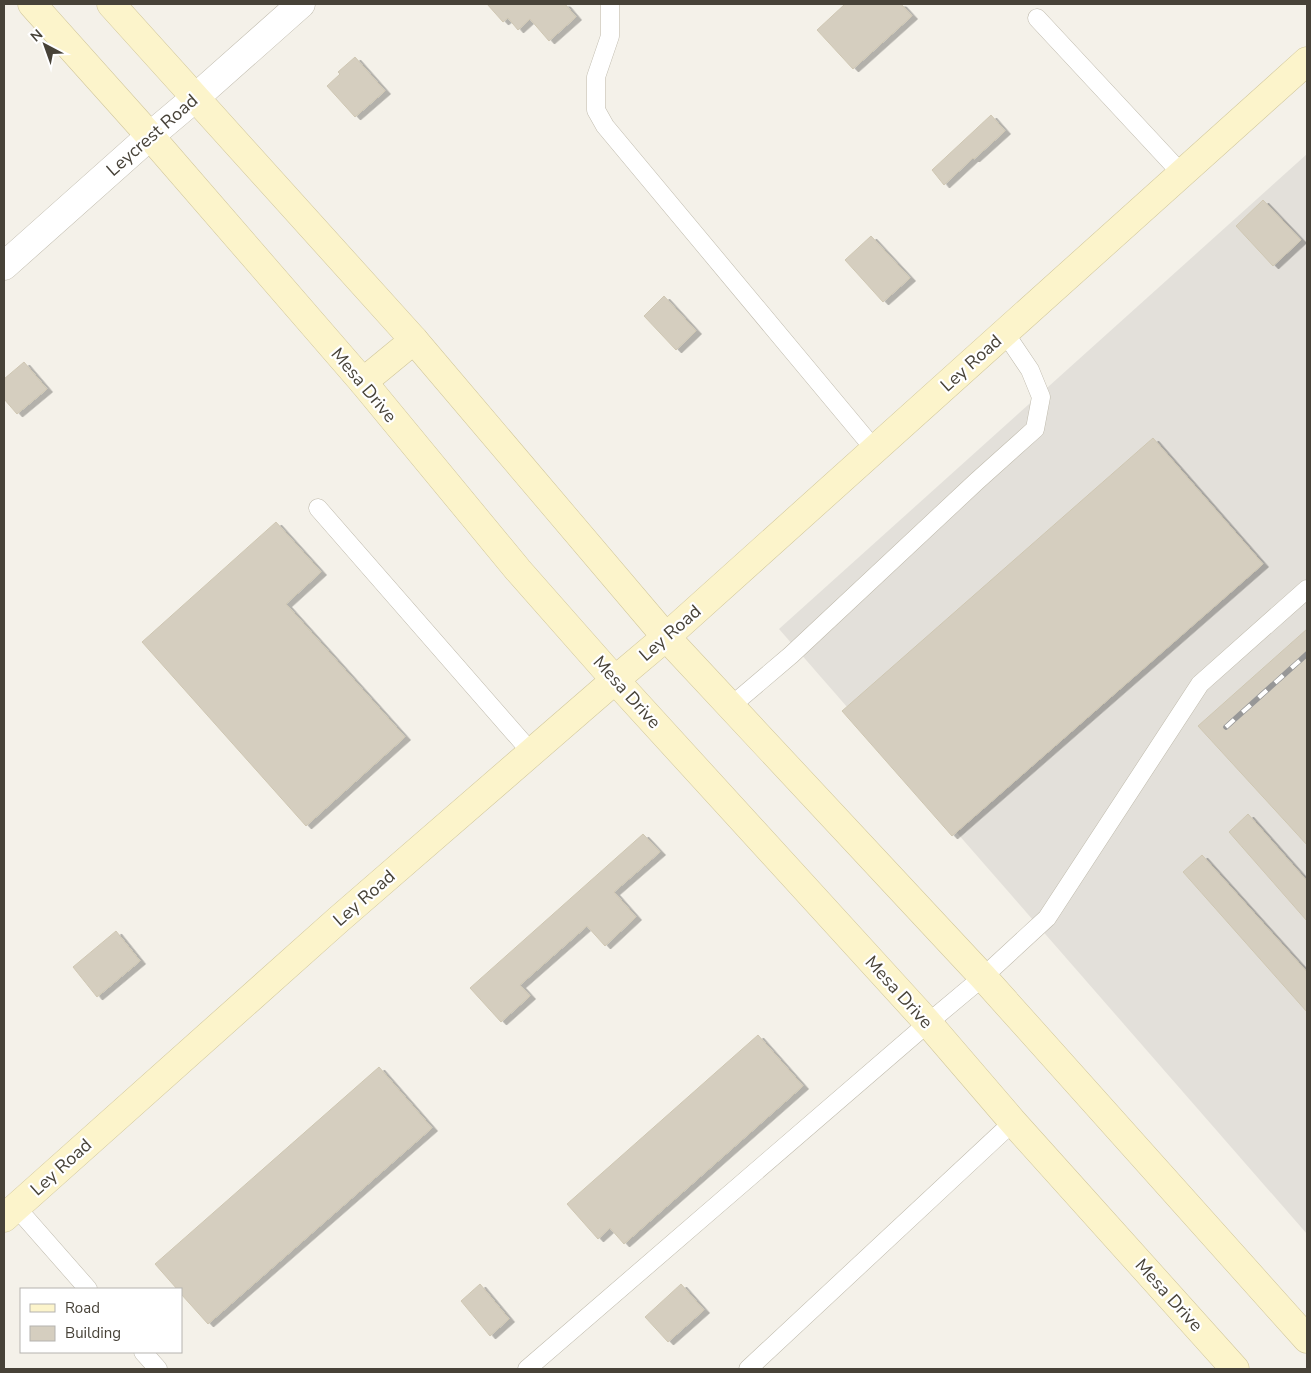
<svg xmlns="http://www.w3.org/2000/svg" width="1311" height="1373" font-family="'Nunito Sans',sans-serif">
	<defs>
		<filter id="shadow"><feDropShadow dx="5.5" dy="3" stdDeviation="0" flood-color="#0004"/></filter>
	</defs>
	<rect width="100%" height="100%" fill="#f4f1e9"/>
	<!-- industrial -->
	<polygon fill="#e3e0da" points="1307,154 1307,1234 779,629"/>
	<!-- building -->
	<g fill="#d5cebf" stroke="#cfc7b3" filter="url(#shadow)">
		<polygon points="487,4 565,4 576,17 549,41 530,19 518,30 508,18 503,22"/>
		<polygon points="845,4 901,4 912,16 853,69 817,30"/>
		<polygon points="355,57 385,91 355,117 327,86 340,74 338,72"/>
		<polygon points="991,115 1005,131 974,159 973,158 944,185 932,170"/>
		<polygon points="1263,200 1301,240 1273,266 1236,226"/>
		<polygon points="871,236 910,278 883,302 845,260"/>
		<polygon points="664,296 696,331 676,350 644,316"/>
		<polygon points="24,362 47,389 17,414 4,399 4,379"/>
		<polygon points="1153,438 1263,564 952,836 842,711"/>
		<polygon points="276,522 321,572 286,604 405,737 306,826 142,642"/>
		<polygon points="1307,629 1307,845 1198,726"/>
		<polygon points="1248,814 1307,881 1307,921 1229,832"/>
		<polygon points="643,834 660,852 614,892 636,917 605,946 587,926 520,985 530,996 501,1022 470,988"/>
		<polygon points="1202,855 1307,972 1307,1012 1183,872"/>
		<polygon points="116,931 140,961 97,997 73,967"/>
		<polygon points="758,1035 803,1086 624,1244 610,1228 598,1239 567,1204"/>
		<polygon points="379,1067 432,1128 208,1324 181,1294 181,1289 177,1289 155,1264"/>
		<polygon points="480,1284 509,1319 490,1336 461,1301"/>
		<polygon points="681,1284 704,1310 668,1342 645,1317"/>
	</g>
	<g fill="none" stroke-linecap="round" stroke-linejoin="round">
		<defs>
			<g id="service">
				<polyline points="610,4 610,36 596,77 596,110 605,126 875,450"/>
				<polyline points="1037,18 1182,174"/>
				<polyline points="318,508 531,752"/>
				<polyline points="731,706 791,655 977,481 1035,429 1041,397 1030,370 1005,333"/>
				<polyline points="16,1207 88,1289"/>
				<polyline points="143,1352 158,1369"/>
				<polyline points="527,1369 928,1023 983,977 1047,918 1200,684 1307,589"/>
				<polyline points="748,1369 1013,1122"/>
			</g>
			<polyline id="minor" points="4,266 150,136 195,98 301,4"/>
			<g id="secondary">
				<polyline points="32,4 150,136 363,382 518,570 615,680 928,1023 1013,1122 1235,1369"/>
				<polyline points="111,4 414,340 666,637 983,977 1307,1339"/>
				<polyline points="363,382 414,340"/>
				<polyline points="4,1218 338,920 615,680 666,637 1307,61"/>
			</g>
		</defs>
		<!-- service casing -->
		<use href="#service" stroke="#bfbaac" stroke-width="19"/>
		<!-- minor casing -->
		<use href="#minor" stroke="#bfbaac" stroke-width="29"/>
		<!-- secondary casing -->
		<use href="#secondary" stroke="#d1c79b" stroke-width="29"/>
		<!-- service -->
		<use href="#service" stroke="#fff" stroke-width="18"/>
		<!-- minor -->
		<use href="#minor" stroke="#fff" stroke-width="28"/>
		<!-- secondary -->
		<use href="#secondary" stroke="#fcf4cb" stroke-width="28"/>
		<defs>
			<polyline id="rail" points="1226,727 1307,654"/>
		</defs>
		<!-- rail casing -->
		<use href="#rail" stroke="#979797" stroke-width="5.5"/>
		<!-- rail -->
		<use href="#rail" stroke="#fff" stroke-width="4" stroke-dasharray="11" stroke-linecap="butt"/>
	</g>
	<g text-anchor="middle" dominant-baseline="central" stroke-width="4.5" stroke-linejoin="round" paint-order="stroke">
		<!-- street labels -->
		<g font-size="18" fill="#474238" stroke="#fff">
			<text transform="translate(152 135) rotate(-41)">Leycrest Road</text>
			<text transform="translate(971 363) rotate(-42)">Ley Road</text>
			<text transform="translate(364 385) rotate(50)">Mesa Drive</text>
			<text transform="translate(670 633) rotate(-41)">Ley Road</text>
			<text transform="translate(627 692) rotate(48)">Mesa Drive</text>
			<text transform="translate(364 898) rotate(-41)">Ley Road</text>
			<text transform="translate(899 992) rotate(48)">Mesa Drive</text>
			<text transform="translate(61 1167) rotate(-42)">Ley Road</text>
			<text transform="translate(1169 1295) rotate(48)">Mesa Drive</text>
		</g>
	</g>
	<!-- border -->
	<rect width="1311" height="1373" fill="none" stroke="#474238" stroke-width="10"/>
	<!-- legend -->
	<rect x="20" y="1288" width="162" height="65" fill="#ffffff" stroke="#b5b3af"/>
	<rect x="30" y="1304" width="25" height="8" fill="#fcf4cb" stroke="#b5b3af"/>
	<text x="65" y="1313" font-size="15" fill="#474238">Road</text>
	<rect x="30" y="1326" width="25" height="15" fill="#d5cebf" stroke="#b5b3af"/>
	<text x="65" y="1338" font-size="15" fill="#474238">Building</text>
	<!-- north arrow -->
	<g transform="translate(45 45) rotate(319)" stroke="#ffffff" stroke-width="4" paint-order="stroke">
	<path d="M0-4L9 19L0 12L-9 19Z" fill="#474238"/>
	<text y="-8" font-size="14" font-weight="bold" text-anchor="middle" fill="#474238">N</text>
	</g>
</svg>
